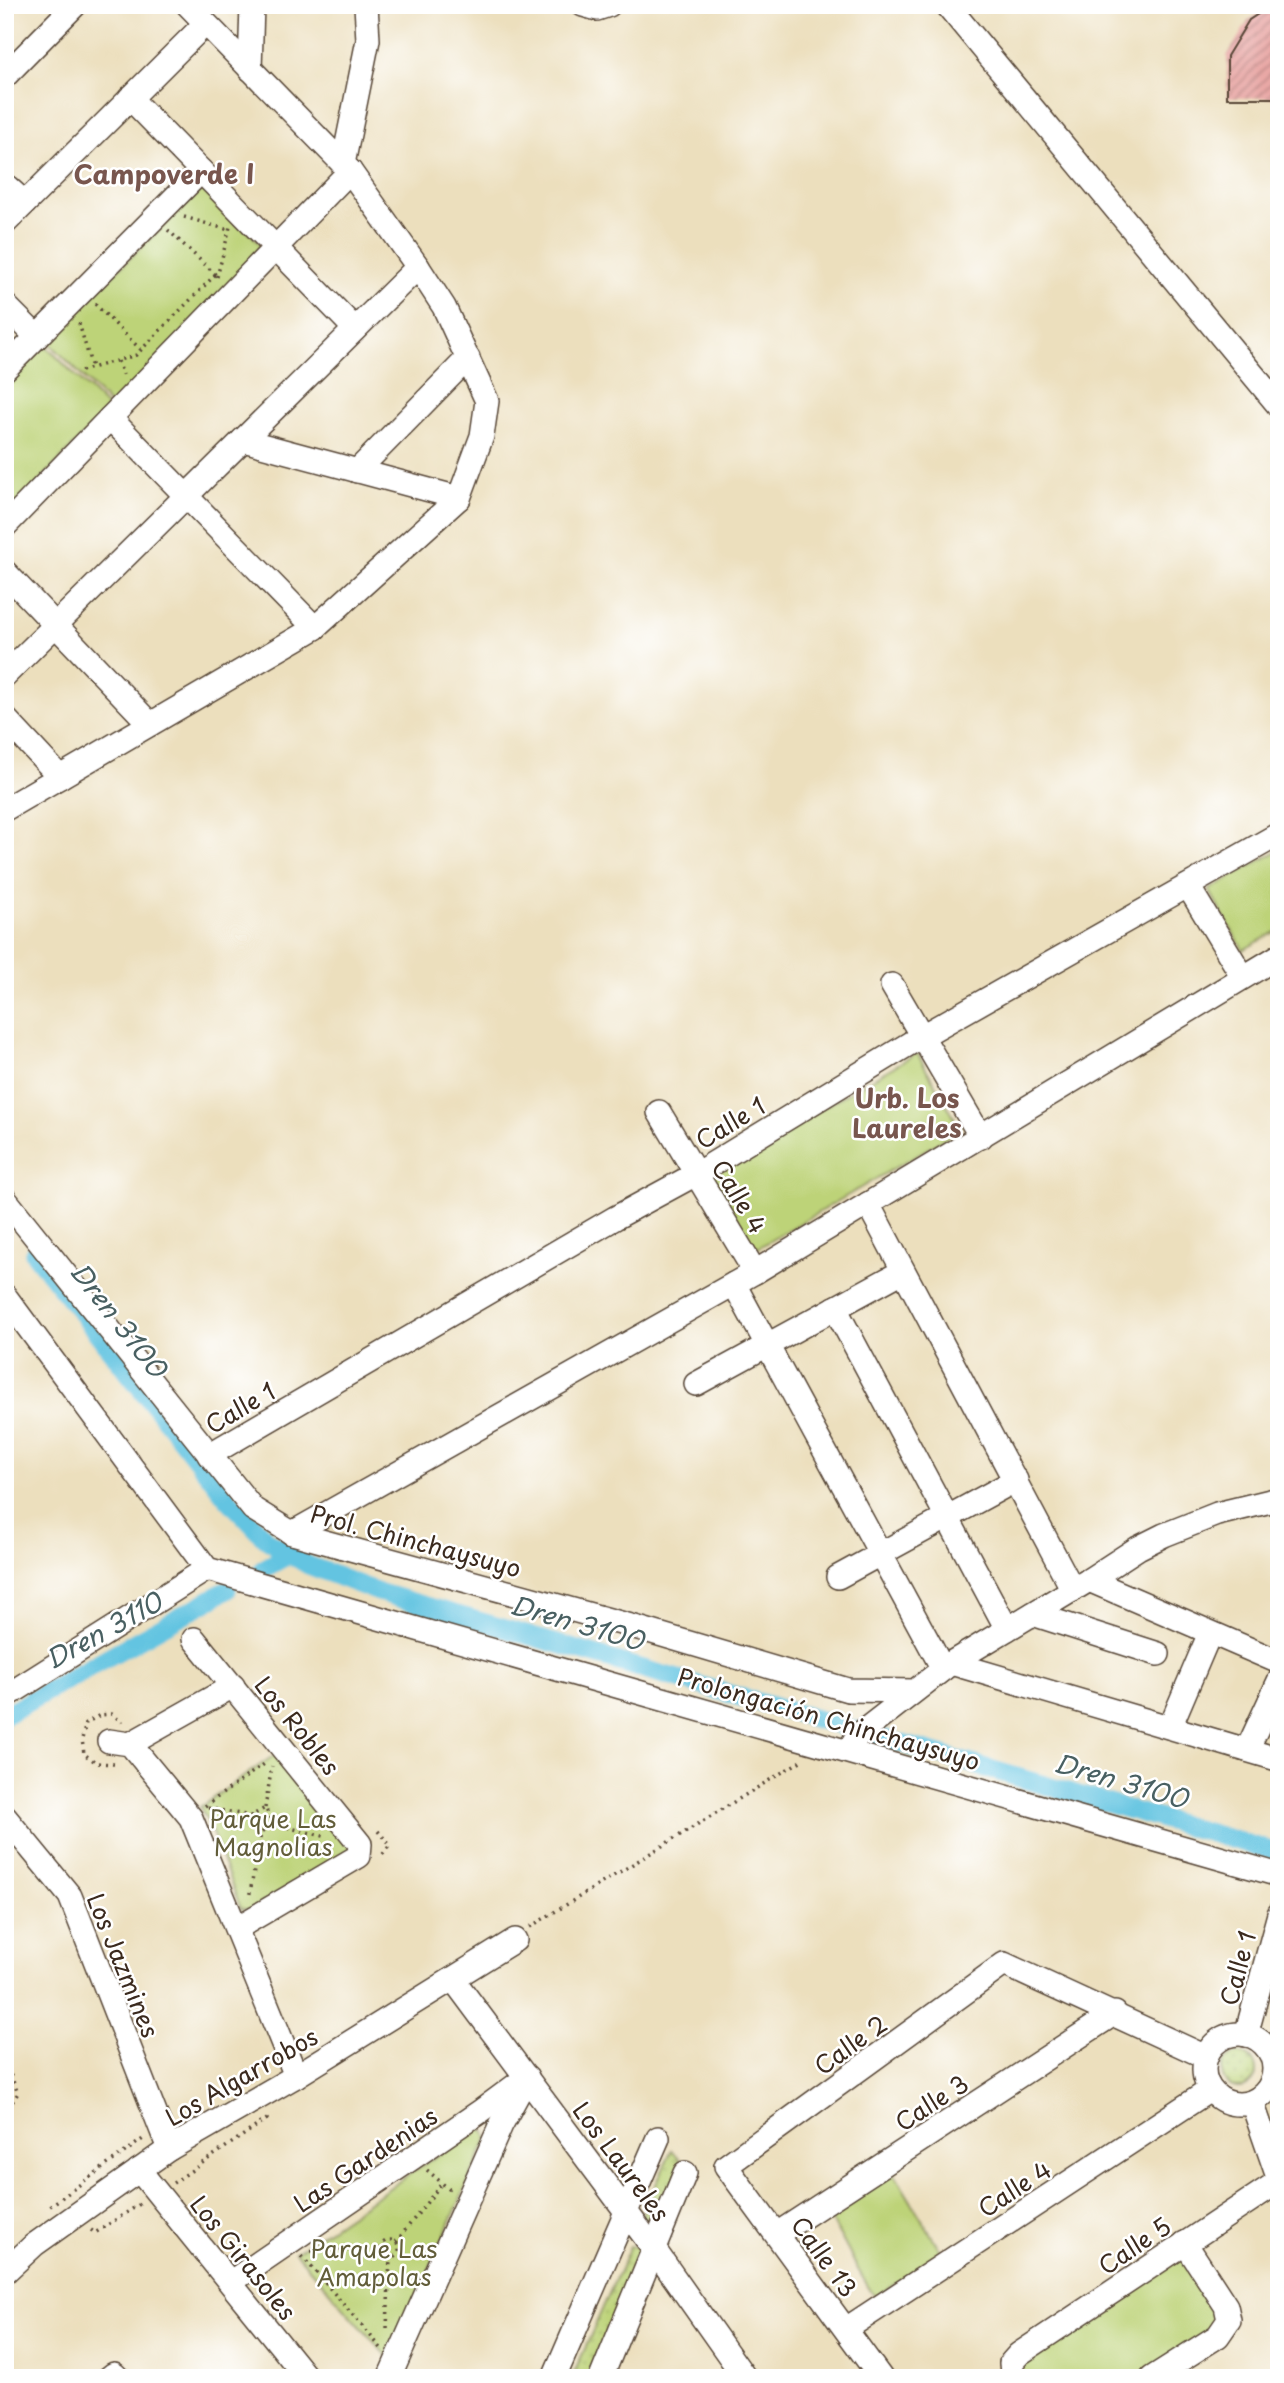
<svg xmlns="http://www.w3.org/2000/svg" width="1284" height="2383" font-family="'Playpen Sans',sans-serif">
	<defs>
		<pattern id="grass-dots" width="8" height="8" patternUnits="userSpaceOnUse" patternTransform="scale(1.75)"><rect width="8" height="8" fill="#bdd378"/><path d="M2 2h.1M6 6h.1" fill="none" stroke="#a3b567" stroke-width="1.8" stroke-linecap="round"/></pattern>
		<pattern id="building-hatch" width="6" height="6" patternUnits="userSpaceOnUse" patternTransform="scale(1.75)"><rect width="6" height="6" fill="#e9a8a6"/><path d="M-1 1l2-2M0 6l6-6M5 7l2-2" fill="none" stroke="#be8987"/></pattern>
	</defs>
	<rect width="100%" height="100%" fill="#fff"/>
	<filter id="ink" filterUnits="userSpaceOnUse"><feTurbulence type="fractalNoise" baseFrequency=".0143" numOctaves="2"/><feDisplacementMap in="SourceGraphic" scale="14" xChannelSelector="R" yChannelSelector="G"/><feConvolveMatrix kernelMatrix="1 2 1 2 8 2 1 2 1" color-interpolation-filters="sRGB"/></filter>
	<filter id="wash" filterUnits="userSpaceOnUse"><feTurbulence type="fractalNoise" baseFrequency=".00686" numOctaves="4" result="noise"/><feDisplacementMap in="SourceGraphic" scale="28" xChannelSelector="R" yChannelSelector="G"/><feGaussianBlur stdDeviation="1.57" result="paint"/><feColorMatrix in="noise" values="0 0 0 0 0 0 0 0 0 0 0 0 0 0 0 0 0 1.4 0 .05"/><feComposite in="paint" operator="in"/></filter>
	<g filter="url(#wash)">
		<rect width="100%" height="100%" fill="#ecdfbd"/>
		<!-- grass -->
		<g fill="url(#grass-dots)" stroke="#7c7e4b" stroke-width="2">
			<circle cx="1239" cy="2071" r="17"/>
			<polygon points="672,2150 684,2164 651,2228 641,2216"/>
			<polygon points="630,2246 638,2247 642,2252 591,2378 572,2378"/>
		</g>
		<!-- green -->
		<g fill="#bdd378" stroke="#7c7e4b" stroke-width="2">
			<polygon points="204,185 266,250 112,407 47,340"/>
			<polygon points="45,345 109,409 5,517 5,385"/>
			<polygon points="1279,850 1279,930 1243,950 1209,890"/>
			<polygon points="917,1053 961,1129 756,1249 710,1173"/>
			<polygon points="279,1752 353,1841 350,1850 252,1909 241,1909 209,1825 200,1807"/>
			<polygon points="479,2127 485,2130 488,2138 389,2359 295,2252"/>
			<path d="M 894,2173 L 942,2253 L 875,2297 C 857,2272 846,2243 829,2217 Z"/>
			<polygon points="1177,2259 1183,2259 1221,2312 1215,2328 1139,2378 1020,2378 1017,2365"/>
		</g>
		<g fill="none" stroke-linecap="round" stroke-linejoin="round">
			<!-- canal -->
			<g stroke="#63c4e1" stroke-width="19">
				<polyline points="34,1253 228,1499 267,1540 308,1565 378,1592 1279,1853"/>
				<polyline points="263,1569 290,1554"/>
				<polyline points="5,1715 227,1590"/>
			</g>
		</g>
		<g id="blocks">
			<!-- building -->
			<polygon fill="url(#building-hatch)" points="1272,5 1279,5 1279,98 1227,98 1227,56 1249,20"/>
		</g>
	</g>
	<g filter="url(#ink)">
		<use href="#blocks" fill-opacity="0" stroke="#564536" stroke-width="2"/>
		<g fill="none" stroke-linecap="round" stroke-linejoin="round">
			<defs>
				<g id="minor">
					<polyline points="583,5 597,9 609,5"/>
					<polyline points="947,5 1279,406"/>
					<polyline points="250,69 252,5"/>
					<polyline points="5,76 75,5"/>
					<polyline points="130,98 355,329"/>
					<polyline points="343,164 368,40 366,5"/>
					<polyline points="5,185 25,203"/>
					<polyline points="5,223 205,24"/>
					<polyline points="5,305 37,337"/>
					<polyline points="5,369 201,171"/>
					<polyline points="110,418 315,628"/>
					<polyline points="243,440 459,498"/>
					<polyline points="357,471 468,358"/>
					<polyline points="5,526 350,171"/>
					<polyline points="5,572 150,724"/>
					<polyline points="5,675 418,267"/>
					<polyline points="5,718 60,777"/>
					<polyline points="5,809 315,628 459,498 482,436 487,401 444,307 418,267 350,171 188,5"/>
					<polyline points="1188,886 1243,977"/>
					<polyline points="892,985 981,1137"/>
					<polyline points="659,1112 755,1272"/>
					<polyline points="5,1199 253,1509 292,1533 635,1627 848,1690 914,1691"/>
					<polyline points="868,1204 1073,1590"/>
					<polyline points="734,1284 943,1669"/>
					<polyline points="5,1296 207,1569 1279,1875"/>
					<polyline points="835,1308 1007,1629"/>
					<polyline points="696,1384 903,1271"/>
					<polyline points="209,1455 615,1218 696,1174 922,1036 1279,834"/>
					<polyline points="292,1533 755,1272 1279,956"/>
					<polyline points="838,1577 1016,1480"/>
					<polyline points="1089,1580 1279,1662"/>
					<polyline points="1033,1614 1158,1654"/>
					<polyline points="194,1639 360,1844 359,1856 237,1928"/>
					<polyline points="951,1663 1277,1759"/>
					<polyline points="5,1697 207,1569"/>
					<polyline points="1170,1727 1210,1633"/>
					<polyline points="109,1741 130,1744 191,1818 296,2076"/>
					<polyline points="130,1744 233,1686"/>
					<polyline points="1247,1750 1279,1681"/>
					<polyline points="849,1751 857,1736 951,1663 1089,1580 1138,1548 1164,1535 1217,1514 1279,1499"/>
					<polyline points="5,1817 70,1896 169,2149"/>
					<polyline points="453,1979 654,2249 745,2378"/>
					<circle cx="1239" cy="2069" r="35"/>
					<polyline points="1246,2035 1279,1914"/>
					<polyline points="1252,2102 1279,2180"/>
					<polyline points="139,2170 307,2378"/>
					<polyline points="777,2234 1115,2013"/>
					<polyline points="5,2272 34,2245 169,2149 296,2076 515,1940"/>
					<polyline points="231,2282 481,2111 527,2077"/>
					<polyline points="846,2329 1210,2090"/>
					<polyline points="109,2378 114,2374 118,2378"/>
					<polyline points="389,2378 501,2125 524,2083"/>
					<polyline points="554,2378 658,2138"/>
					<polyline points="601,2378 685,2173"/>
					<polyline points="881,2378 726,2166 1004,1964 1206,2057"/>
					<polyline points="1014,2378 1012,2374 1011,2363 1019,2354 1279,2181"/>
					<polyline points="1152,2378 1218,2336 1229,2320 1226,2306 1185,2243"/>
				</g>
			</defs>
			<!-- minor casing -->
			<use href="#minor" stroke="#564536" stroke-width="26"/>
			<!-- path -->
			<g stroke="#564536" stroke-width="3.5" stroke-dasharray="2 5" stroke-linecap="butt">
				<polyline points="184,217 229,230"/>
				<polyline points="168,230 216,275"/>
				<polyline points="217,277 230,227"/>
				<polyline points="95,304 140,349"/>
				<polyline points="79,323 92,368"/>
				<polyline points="118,361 123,375"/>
				<polyline points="81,371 136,355 215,275"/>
				<polyline points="114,1764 97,1763 84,1754 82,1739 86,1723 100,1715 112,1714 122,1722"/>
				<polyline points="205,1806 267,1762"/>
				<polyline points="208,1808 251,1816 265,1808 274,1824 261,1833 249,1898"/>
				<polyline points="265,1808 272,1766"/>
				<polyline points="251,1816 261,1832"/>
				<polyline points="274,1824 327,1837"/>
				<polyline points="378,1831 390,1845 380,1858"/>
				<polyline points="530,1927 804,1759"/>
				<polyline points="5,2062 18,2093 11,2104 5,2108"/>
				<polyline points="427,2170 450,2190"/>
				<polyline points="173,2183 267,2119 265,2116"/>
				<polyline points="50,2206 143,2139"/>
				<polyline points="91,2230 95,2233 140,2204"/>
				<circle cx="390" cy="2249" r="9"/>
				<polyline points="396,2242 442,2183"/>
				<polyline points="311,2251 381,2249"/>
				<polyline points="302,2256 381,2348"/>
				<polyline points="387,2328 390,2258"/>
			</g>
			<!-- minor -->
			<use href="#minor" stroke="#fff" stroke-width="23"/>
		</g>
	</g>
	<g text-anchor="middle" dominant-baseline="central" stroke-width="5" stroke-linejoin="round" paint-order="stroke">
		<!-- street labels -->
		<g font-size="24" fill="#3b2a1e" stroke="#fff">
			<text transform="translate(730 1122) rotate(-31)">Calle 1</text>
			<text transform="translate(740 1196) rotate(59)">Calle 4</text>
			<text transform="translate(240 1407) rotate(-30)">Calle 1</text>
			<text transform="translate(416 1540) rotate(15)">Prol. Chinchaysuyo</text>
			<text transform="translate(829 1718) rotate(16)">Prolongación Chinchaysuyo</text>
			<text transform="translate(298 1725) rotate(51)">Los Robles</text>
			<text transform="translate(124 1965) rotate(68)">Los Jazmines</text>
			<text transform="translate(1237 1968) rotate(-75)">Calle 1</text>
			<text transform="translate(850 2044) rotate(-36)">Calle 2</text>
			<text transform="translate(241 2076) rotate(-30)">Los Algarrobos</text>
			<text transform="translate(931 2102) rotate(-33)">Calle 3</text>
			<text transform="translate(365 2159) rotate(-34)">Las Gardenias</text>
			<text transform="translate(622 2161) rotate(53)">Los Laureles</text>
			<text transform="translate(1014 2188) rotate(-33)">Calle 4</text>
			<text transform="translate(1134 2245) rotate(-34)">Calle 5</text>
			<text transform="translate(825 2256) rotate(54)">Calle 13</text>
			<text transform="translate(244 2257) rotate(51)">Los Girasoles</text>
		</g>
		<!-- park labels -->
		<g font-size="24" fill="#625d39" stroke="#fff">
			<text x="273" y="1818">Parque Las<tspan x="273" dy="28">Magnolias</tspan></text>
			<text x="374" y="2248">Parque Las<tspan x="374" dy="28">Amapolas</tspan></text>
		</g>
		<!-- neighbourhood labels -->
		<g font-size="26" font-weight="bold" fill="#78564e" stroke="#fff">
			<text x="164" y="173">Campoverde I</text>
			<text x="907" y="1097">Urb. Los<tspan x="907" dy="30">Laureles</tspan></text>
		</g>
		<!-- water labels -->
		<g font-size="26" font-style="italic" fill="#496062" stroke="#fff">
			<text transform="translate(119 1319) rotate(52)">Dren 3100</text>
			<text transform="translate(577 1622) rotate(16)">Dren 3100</text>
			<text transform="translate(103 1630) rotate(-29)">Dren 3110</text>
			<text transform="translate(1121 1780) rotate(16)">Dren 3100</text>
		</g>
	</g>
	<!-- margin -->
	<rect width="1284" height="2383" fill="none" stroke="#fff" stroke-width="28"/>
</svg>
